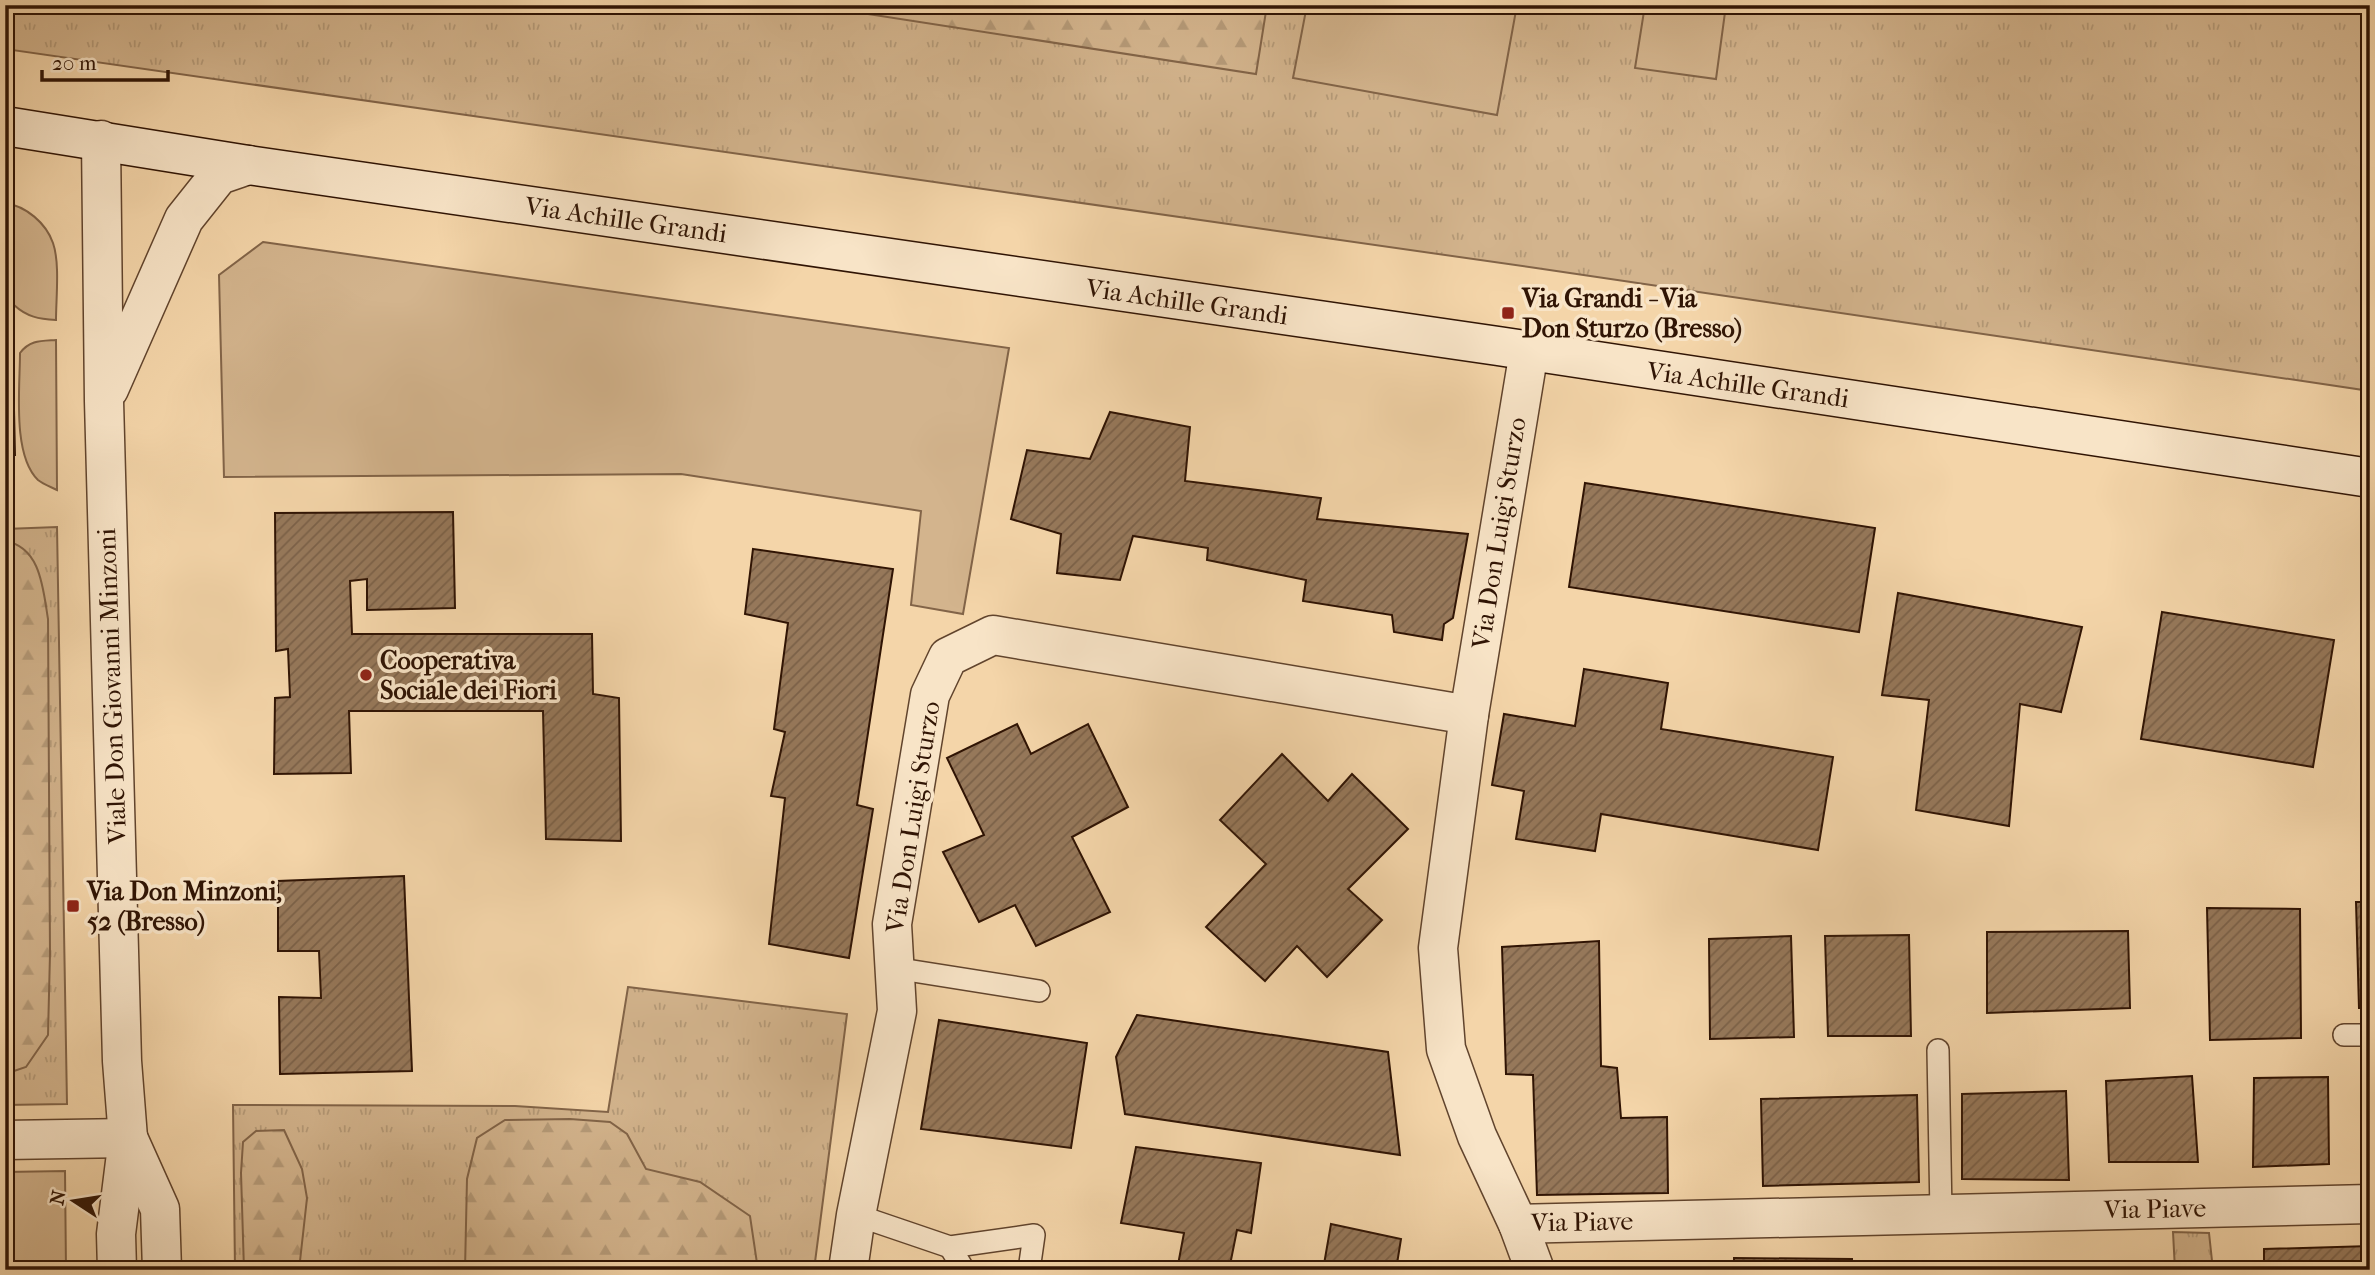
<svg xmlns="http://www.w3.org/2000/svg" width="2375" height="1275" font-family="'IM FELL French Canon',serif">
	<defs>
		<pattern id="grass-tufts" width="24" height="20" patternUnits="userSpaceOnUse" patternTransform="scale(1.75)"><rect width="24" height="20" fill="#d3b48d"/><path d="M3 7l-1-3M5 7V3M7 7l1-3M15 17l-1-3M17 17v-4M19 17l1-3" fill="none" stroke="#b59a78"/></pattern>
		<pattern id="forest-firs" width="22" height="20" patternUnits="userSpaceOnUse" patternTransform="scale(1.75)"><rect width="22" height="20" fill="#d3b48d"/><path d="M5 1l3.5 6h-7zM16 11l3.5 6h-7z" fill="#b59a78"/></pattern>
		<pattern id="building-hatch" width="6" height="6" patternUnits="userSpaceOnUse" patternTransform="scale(1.75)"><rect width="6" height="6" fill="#96785a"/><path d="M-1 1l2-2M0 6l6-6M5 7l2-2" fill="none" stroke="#7b6148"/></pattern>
	</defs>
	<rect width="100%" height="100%" fill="#f4d5a9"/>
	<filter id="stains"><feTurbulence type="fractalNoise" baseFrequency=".00286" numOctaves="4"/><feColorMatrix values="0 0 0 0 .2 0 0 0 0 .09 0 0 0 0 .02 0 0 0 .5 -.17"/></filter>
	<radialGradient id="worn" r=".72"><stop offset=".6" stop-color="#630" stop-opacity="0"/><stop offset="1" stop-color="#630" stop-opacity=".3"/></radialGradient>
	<!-- grass -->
	<g fill="url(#grass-tufts)" stroke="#826448" stroke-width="2">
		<polygon points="5,5 2370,5 2370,391 1536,268 5,49"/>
		<polygon points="57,527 67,1104 5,1105 5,529"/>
		<polygon points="628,987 847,1014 814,1270 235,1270 233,1105 515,1106 608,1112"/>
		<polygon points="2173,1232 2209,1233 2213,1270 2175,1270"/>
	</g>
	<!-- forest -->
	<g fill="url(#forest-firs)" stroke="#826448" stroke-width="2">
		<polygon points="810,5 1267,5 1256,74"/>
		<path d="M 5,541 C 41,547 43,589 48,619 L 50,954 L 48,1035 L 26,1067 L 5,1074 Z"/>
		<polygon points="570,1119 610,1122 627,1134 646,1169 700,1182 750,1216 758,1270 465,1270 467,1179 477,1138 505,1120"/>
		<polygon points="284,1130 302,1169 307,1198 299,1270 244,1270 241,1173 243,1142 256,1131"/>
	</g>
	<!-- garden -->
	<g fill="#d3b48d" stroke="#826448" stroke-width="2">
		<polygon points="1307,5 1517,5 1497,115 1293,78"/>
		<polygon points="1645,5 1726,5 1716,79 1635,68"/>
		<path d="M 5,203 C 26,206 46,223 53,243 C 60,263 56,298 56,320 C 39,319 27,317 14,305 L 5,305 Z"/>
		<polygon points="263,242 1009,348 963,614 911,605 921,511 681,474 224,477 219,275"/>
		<path d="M 56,340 L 57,490 C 51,487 43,484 38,480 C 12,455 20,387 20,353 C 30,340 41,341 56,340 Z"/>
		<polygon points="65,1171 66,1270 5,1270 5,1172"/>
	</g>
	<!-- building -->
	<g fill="url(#building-hatch)" stroke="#301404" stroke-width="2">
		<polygon points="5,319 12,319 15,455 5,455"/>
		<polygon points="1110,412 1190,427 1185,481 1321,498 1317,519 1468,534 1453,618 1444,624 1442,640 1394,632 1392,615 1303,601 1306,580 1207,560 1208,548 1133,536 1120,580 1057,573 1061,534 1011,519 1027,450 1090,459"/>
		<polygon points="1585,483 1875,528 1859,632 1569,587"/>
		<polygon points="453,512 455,608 367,610 367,579 350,581 352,634 592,634 593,694 619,698 621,841 546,839 543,711 349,711 351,773 274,774 275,698 290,697 288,649 276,651 275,513"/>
		<polygon points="753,549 893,569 857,805 873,809 849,958 769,944 785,798 771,796 785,732 774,729 788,623 745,614"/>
		<polygon points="1898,593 2082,627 2061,712 2020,704 2009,826 1916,810 1929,700 1882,695"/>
		<polygon points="2162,612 2334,640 2313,767 2141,739"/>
		<polygon points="1584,669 1668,683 1661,729 1833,757 1818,850 1601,814 1595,851 1516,839 1524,791 1492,785 1504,714 1575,726"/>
		<polygon points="1017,724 1031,754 1088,724 1128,807 1072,837 1110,912 1036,946 1015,905 979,922 943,852 984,835 947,758"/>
		<polygon points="1282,754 1328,801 1352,774 1408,829 1348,889 1382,920 1327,977 1297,946 1265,981 1206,927 1266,864 1220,820"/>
		<polygon points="404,876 412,1071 280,1074 279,997 321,998 319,951 278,951 278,881"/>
		<polygon points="2356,902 2370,902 2370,1008 2359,1008"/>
		<polygon points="2207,908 2300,909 2301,1038 2210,1040"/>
		<polygon points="2128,931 2130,1008 1987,1013 1987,932"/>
		<polygon points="1909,935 1911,1036 1828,1036 1825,936"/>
		<polygon points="1791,936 1794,1037 1710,1039 1709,939"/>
		<polygon points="1599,941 1601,1066 1617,1068 1621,1118 1667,1117 1668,1193 1537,1195 1533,1075 1506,1074 1502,947"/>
		<polygon points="1137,1015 1388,1052 1400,1155 1125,1114 1116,1057"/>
		<polygon points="939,1020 1087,1043 1071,1148 921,1129"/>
		<polygon points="2192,1076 2198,1162 2109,1162 2106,1081"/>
		<polygon points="2328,1077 2329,1164 2253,1167 2254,1078"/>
		<polygon points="2363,1085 2370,1085 2370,1146 2365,1146"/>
		<polygon points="2066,1091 2069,1180 1962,1179 1962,1094"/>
		<polygon points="1917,1095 1919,1182 1763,1186 1761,1099"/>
		<polygon points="1136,1147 1261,1163 1251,1233 1237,1230 1229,1270 1177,1270 1184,1233 1121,1223"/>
		<polygon points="1331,1224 1401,1239 1396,1270 1323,1270"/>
		<polygon points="2370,1246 2370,1270 2264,1270 2264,1249"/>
		<polygon points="1734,1258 1852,1259 1852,1270 1734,1270"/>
		<polygon points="1141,1262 1176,1270 1140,1270"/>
	</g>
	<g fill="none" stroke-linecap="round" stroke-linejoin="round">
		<defs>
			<g id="lane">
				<polyline points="894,968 1039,991"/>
				<polyline points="2344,1035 2370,1035"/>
				<polyline points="1938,1050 1941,1214"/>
				<polyline points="856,1215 950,1247 1034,1235 1029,1270"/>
				<polyline points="950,1247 964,1270"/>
			</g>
			<g id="street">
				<polyline points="101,140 104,401 122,1061 128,1138 116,1234 117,1270"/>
				<polyline points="1529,351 1469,715 1438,948 1446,1049 1477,1136 1518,1224 1535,1270"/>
				<polyline points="109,389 184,219 219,175 248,165"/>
				<polyline points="5,1140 128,1138"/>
				<polyline points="129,1140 160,1209 162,1270"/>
				<polyline points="1518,1224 2370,1204"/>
				<polyline points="848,1270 856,1215 897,1011 892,924 930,695 948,657 993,635 1469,715"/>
			</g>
			<polyline id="secondary" points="5,126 248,165 1498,346 2370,478"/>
		</defs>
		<!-- lane casing -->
		<use href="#lane" stroke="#61442d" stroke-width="24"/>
		<!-- street casing -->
		<use href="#street" stroke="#61442d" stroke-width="41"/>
		<!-- secondary casing -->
		<use href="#secondary" stroke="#301404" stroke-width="41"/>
		<!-- lane -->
		<use href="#lane" stroke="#f8e4c7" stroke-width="21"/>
		<!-- street -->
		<use href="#street" stroke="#f8e4c7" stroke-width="38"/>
		<!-- secondary -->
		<use href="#secondary" stroke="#f8e4c7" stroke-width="38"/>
	</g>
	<!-- markers -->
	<g fill="#8f2418" stroke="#f8e4c7" stroke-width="2.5">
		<rect x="1501" y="306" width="14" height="14" rx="3.5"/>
		<circle cx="366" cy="675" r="7"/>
		<rect x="66" y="899" width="14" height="14" rx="3.5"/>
	</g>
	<g text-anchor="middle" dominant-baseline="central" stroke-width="7" stroke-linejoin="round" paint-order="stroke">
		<!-- street labels -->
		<g font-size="26" fill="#301404" stroke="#f8e4c7">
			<text transform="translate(626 220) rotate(8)">Via Achille Grandi</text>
			<text transform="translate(1187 302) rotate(8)">Via Achille Grandi</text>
			<text transform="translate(1748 385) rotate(8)">Via Achille Grandi</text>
			<text transform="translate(1499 533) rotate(-81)">Via Don Luigi Sturzo</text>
			<text transform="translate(112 686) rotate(-92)">Viale Don Giovanni Minzoni</text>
			<text transform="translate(913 817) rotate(-81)">Via Don Luigi Sturzo</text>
			<text transform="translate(2155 1209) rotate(-1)">Via Piave</text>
			<text transform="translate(1582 1222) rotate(-1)">Via Piave</text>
		</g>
		<!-- poi labels -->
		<g font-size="26" font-weight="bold" fill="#301404" stroke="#f8e4c7" text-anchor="start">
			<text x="1522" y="298">Via Grandi - Via<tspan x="1522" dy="30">Don Sturzo (Bresso)</tspan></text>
			<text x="380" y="660">Cooperativa<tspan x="380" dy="30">Sociale dei Fiori</tspan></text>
			<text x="87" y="891">Via Don Minzoni,<tspan x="87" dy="30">52 (Bresso)</tspan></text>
		</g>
	</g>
	<!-- margin -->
	<rect width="2375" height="1275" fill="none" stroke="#f4d5a9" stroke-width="28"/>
	<rect x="7" y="7" width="2361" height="1261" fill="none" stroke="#301404" stroke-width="3.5"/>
	<rect x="14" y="14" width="2347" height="1247" fill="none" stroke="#301404" stroke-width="2"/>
	<!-- north arrow -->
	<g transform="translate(74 1201) rotate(282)" stroke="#f8e4c7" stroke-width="5" paint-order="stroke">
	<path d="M0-5L12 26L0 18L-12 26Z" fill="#301404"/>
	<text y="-10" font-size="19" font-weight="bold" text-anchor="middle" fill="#301404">N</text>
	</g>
	<!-- scale -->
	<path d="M42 70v10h126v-10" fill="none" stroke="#301404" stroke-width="3.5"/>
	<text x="52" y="70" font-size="21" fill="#301404" stroke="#f8e4c7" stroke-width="5" paint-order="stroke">20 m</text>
	<rect width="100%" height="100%" filter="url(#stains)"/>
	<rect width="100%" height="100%" fill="url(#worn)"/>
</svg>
